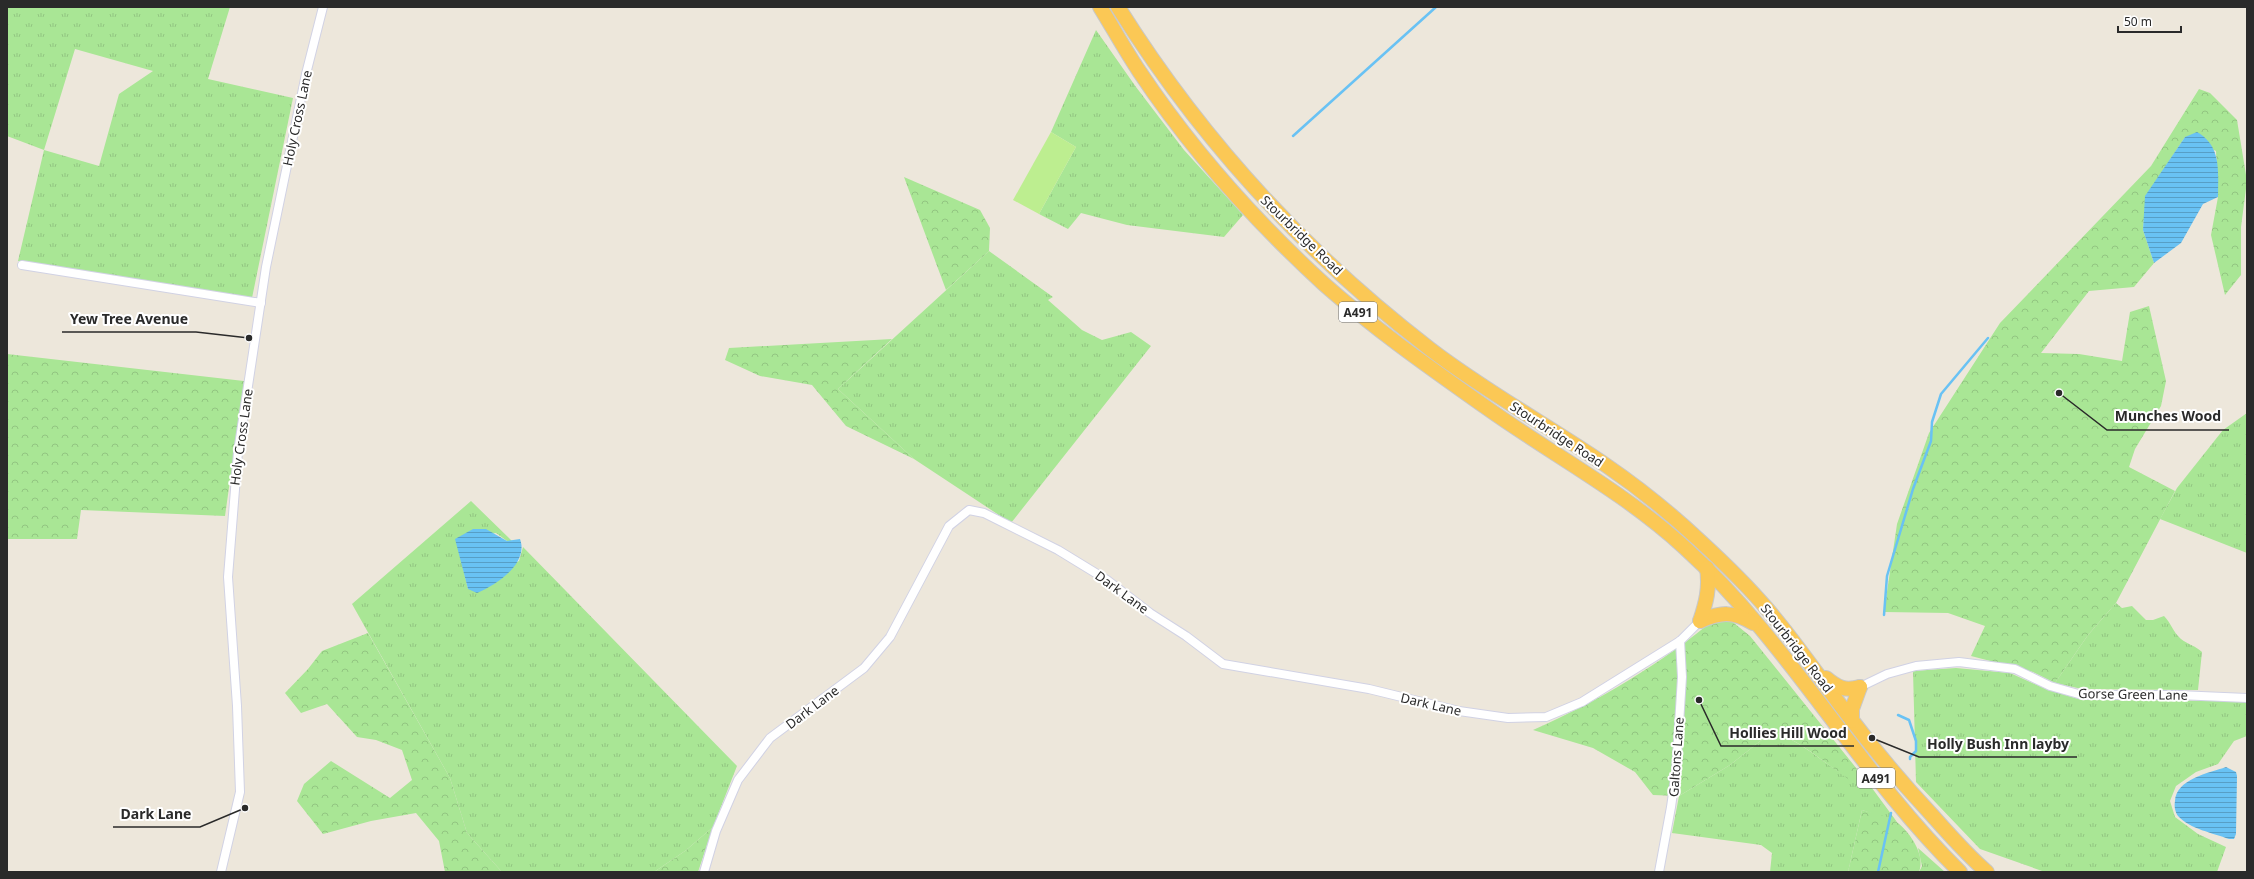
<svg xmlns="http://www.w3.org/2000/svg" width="2254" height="879" font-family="'Noto Sans',sans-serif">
	<defs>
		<pattern id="grass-tufts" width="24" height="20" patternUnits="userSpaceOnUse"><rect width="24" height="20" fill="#a9e695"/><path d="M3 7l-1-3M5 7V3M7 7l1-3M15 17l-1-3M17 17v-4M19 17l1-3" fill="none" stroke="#92c581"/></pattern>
		<pattern id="forest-crowns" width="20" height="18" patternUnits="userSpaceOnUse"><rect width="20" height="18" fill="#a9e695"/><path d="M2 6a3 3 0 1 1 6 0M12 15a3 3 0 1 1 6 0" fill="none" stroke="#92c581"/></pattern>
		<pattern id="water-rules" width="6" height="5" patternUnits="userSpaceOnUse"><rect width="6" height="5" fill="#69c2f4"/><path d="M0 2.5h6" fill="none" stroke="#579ec6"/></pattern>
	</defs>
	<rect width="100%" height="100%" fill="#ede7db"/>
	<!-- grass -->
	<g fill="url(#grass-tufts)" fill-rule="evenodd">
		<path d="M 7,7 L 230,7 L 208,79 L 293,98 L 252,298 L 18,261 L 44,150 L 7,136 ZM 75,49 L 153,71 L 119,94 L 99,166 L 44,150 Z"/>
		<polygon points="1096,30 1136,87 1184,150 1243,215 1224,237 1127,225 1081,213 1068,229 1039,214 1076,147 1051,132"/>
		<polygon points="989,251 1053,297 1048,300 1082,330 1102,340 1131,332 1151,346 1011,523 914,459 838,389"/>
		<polygon points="2247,413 2247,553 2160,519 2177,488 2223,430"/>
		<polygon points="471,501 513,542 507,541 496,533 456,539 468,589 519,561 523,547 737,766 713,827 685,851 654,872 502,872 467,833 450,778 352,604"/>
		<path d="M 2116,603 L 2122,608 L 2132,606 L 2146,620 L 2153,620 L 2164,616 C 2171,623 2173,632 2181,639 C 2187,644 2196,646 2202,652 L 2198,690 L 2082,689 L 2055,683 L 2088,635 Z"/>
		<polygon points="1956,668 2010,673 2046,689 2082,700 2247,701 2247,736 2234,741 2218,764 2196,772 2176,786 2170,801 2175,817 2198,834 2226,847 2217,872 2045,872 1980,849 1916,782 1913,671"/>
		<path d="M 1773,731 C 1805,743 1830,769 1861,786 L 1869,784 L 1897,822 L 1862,810 L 1848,872 L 1770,872 L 1772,853 L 1761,845 L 1672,833 L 1679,796 L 1730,765 Z"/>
		<polygon points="1918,848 1945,872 1919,872 1922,866"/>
	</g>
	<!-- forest -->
	<g fill="url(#forest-crowns)">
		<polygon points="2199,89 2210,93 2237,120 2247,181 2241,227 2241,275 2225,295 2211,235 2218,197 2216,151 2185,137 2146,196 2143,230 2154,263 2134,287 2089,291 2041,353 2079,354 2122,361 2130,312 2149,306 2166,381 2161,406 2135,449 2129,467 2175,491 2116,603 2088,635 2055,683 2033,672 1971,656 1985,626 1948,613 1884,612 1897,524 1929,433 2000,323 2151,166"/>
		<polygon points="904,177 980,210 990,228 989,251 946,290"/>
		<polygon points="892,339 838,389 914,459 846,426 812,385 760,376 725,360 729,348"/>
		<polygon points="7,354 244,381 225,516 81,510 77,539 7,539"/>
		<path d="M 1717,617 L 1729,619 L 1750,636 L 1869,784 L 1861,787 C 1830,769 1806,743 1773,731 L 1730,765 L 1679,796 L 1653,795 L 1635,772 L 1593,748 L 1533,730 C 1599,701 1661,664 1717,617 Z"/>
		<polygon points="368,633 450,778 467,833 502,872 445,872 439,841 416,813 371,821 323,834 297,801 304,784 331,761 390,798 412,780 402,750 376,740 357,737 327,704 301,713 285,693 308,669 322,651"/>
		<path d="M 1862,810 C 1872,813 1889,816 1898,823 C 1910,833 1926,855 1919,872 L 1848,872 Z"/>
		<polygon points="713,827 698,872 654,872 685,851"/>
	</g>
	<!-- pitch -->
	<polygon fill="#bdee90" points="1051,132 1076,147 1039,214 1013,200"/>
	<!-- water -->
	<g fill="url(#water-rules)">
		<path d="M 2197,132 C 2222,146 2218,172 2218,197 L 2203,204 L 2181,243 L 2154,263 L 2143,230 L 2145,196 L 2185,137 Z"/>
		<path d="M 473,529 L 486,529 L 507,541 L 520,539 C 529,563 497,585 477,593 L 468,589 L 455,539 Z"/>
		<path d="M 2226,767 L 2236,772 L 2237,776 L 2236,834 L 2234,839 L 2229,839 C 2213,833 2190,829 2178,816 C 2175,812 2174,806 2175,801 C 2176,779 2209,773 2226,767 Z"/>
	</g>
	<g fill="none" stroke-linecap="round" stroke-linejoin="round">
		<!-- stream -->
		<g stroke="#69c2f4" stroke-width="2.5">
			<polyline points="1293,136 1436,7"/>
			<polyline points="1884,615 1887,576 1913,489 1931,441 1932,422 1941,394 1988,338"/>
			<polyline points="1898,715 1909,720 1916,741 1916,751 1910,757 1910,759"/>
			<polyline points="1878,872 1891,813"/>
		</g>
		<defs>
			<g id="minor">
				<polyline points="22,265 261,303"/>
				<polyline points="1860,687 1887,674 1916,666 1959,662 2015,669 2050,686 2082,695 2178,695 2247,698"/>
				<polyline points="221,872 240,792 237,706 228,577 238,452 266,267 306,74 323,7"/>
				<polyline points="704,872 716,831 738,780 770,738 864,668 890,637 949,526 969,510 984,513 1058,550 1107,580 1150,613 1186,636 1223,664 1369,689 1459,711 1508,718 1546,717 1582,702 1680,641 1700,621"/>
				<polyline points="1659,872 1671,807 1676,772 1682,677 1680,641"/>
			</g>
			<g id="trunk">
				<path d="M 1100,7 C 1113,28 1125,50 1139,71 C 1191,149 1255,221 1325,285 C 1376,330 1432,369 1487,408 C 1553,455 1624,492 1684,547 C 1790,643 1858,772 1960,872"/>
				<path d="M 1118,7 C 1202,141 1305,253 1430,349 C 1486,392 1549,426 1607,466 C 1639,488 1670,513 1699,540 C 1723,562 1747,585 1768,610 C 1798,645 1823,683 1851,719 C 1876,752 1903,784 1931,814 C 1949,834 1967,855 1987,872"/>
				<path d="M 1700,621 C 1722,612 1732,611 1753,623"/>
				<path d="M 1700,621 C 1706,603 1710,588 1707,568"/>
				<path d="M 1826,678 C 1838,688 1845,691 1860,687"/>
				<polyline points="1852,721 1852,709 1860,687"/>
			</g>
		</defs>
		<!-- minor casing -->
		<use href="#minor" stroke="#d1d2e4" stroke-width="10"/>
		<!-- trunk casing -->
		<use href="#trunk" stroke="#c8c8c8" stroke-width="16"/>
		<!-- minor -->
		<use href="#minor" stroke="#fff" stroke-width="8"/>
		<!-- trunk -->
		<use href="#trunk" stroke="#fbc855" stroke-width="14"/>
	</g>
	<g text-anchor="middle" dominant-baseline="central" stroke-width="4" stroke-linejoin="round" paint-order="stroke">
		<!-- shield labels -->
		<g fill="#fff" stroke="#6a6a6a" stroke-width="1">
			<rect x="1339" y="302" width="38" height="20" rx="3"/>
			<rect x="1857" y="768" width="38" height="20" rx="3"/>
		</g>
		<g font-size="12" font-weight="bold" fill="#2a2a2a">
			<text x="1358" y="312">A491</text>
			<text x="1876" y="778">A491</text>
		</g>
		<!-- street labels -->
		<g font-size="13" fill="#2a2a2a" stroke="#fff">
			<text transform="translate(297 118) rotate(-78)">Holy Cross Lane</text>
			<text transform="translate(1302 235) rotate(44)">Stourbridge Road</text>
			<text transform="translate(1557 434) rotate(33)">Stourbridge Road</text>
			<text transform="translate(241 437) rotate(-82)">Holy Cross Lane</text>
			<text transform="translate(1122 592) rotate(36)">Dark Lane</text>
			<text transform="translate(1797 648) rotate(52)">Stourbridge Road</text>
			<text transform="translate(2133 694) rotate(1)">Gorse Green Lane</text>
			<text transform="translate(1431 704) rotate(13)">Dark Lane</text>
			<text transform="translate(812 707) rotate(-37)">Dark Lane</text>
			<text transform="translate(1676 757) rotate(-86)">Galtons Lane</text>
		</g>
	</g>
	<!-- callouts -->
	<path fill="none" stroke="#2a2a2a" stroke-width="1.5" d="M249 338L196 332H62M2059 393L2107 430H2229M1699 700L1721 746H1854M1872 738L1919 757H2077M245 808L200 827H113"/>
	<g fill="#2a2a2a" stroke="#fff" stroke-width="1.5">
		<circle cx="249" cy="338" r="4"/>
		<circle cx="2059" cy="393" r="4"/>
		<circle cx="1699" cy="700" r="4"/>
		<circle cx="1872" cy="738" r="4"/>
		<circle cx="245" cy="808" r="4"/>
	</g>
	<g font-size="14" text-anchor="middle" font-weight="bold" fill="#2a2a2a" stroke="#fff" stroke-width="4" stroke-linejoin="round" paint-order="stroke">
		<text x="129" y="324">Yew Tree Avenue</text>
		<text x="2168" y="421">Munches Wood</text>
		<text x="1788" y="738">Hollies Hill Wood</text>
		<text x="1998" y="749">Holly Bush Inn layby</text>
		<text x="156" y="819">Dark Lane</text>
	</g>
	<!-- border -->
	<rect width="2254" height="879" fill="none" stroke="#2a2a2a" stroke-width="16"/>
	<!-- scale -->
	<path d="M2118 26v6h63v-6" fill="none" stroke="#2a2a2a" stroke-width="2"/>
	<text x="2124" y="26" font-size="12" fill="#2a2a2a" stroke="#ffffff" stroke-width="3" paint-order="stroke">50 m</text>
</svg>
